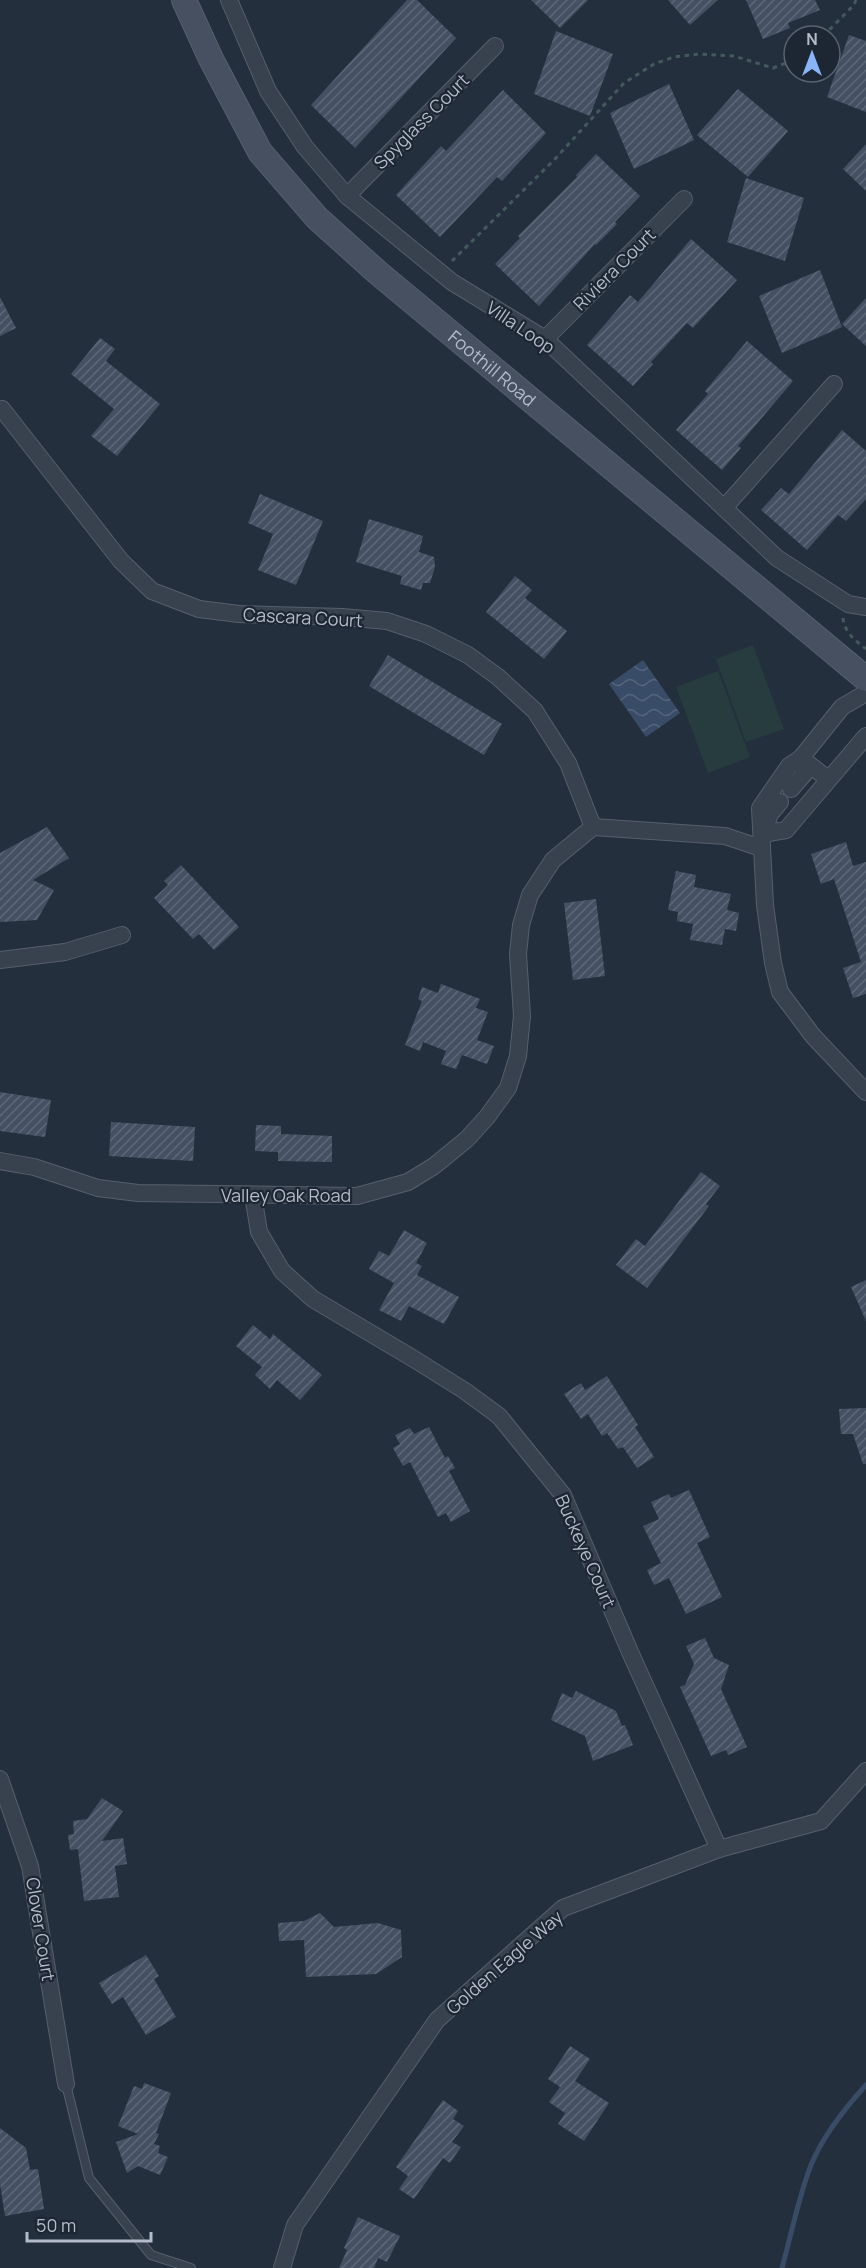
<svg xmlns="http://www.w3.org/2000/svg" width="866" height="2268" font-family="Manrope,sans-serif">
	<defs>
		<pattern id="water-waves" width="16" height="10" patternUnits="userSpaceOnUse" patternTransform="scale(1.5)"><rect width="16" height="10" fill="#394c67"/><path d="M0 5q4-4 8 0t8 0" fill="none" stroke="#53647b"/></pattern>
		<pattern id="building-hatch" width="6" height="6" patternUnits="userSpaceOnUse" patternTransform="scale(1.5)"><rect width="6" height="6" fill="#455162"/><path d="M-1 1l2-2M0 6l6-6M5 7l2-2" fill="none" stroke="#5d6877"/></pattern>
	</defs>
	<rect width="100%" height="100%" fill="#242f3e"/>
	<!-- grass -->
	<g fill="#263c3f">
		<polygon points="753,645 784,729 746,742 716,659"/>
		<polygon points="718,671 750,757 708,773 676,687"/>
	</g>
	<!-- water -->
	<polygon fill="url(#water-waves)" points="643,660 680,713 646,737 609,684"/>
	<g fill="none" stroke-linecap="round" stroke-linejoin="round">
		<!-- stream -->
		<path stroke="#394c67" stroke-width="5" d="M 782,2268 C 791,2236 799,2195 811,2165 C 823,2136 845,2108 866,2085"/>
	</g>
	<!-- building -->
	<g fill="url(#building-hatch)">
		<polygon points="407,0 417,0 456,38 355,148 311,105"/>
		<polygon points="531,0 588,0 560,28"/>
		<polygon points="668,0 718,0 690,25"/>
		<polygon points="746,0 815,0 820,10 788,23 790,28 763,39"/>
		<polygon points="556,31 613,54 590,116 534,94"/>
		<polygon points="849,35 866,41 866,112 827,97"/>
		<polygon points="669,84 694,140 634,169 610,113"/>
		<polygon points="738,89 788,131 748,177 697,135"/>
		<polygon points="503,90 546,133 502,181 497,177 440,237 396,195 441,146 446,151"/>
		<polygon points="866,144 866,191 843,169"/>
		<polygon points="596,154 640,196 615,222 617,224 596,245 595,244 539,306 495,264 520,238 518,236 577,177 576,175"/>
		<polygon points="746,178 804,198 785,261 727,242"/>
		<polygon points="691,239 737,280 693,328 687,323 651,362 653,364 633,386 587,345 630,295 638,302"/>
		<polygon points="820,270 842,327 782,353 759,296"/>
		<polygon points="0,297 16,328 0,336"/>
		<polygon points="866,298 866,346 842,324"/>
		<polygon points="100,338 115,349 106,361 160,404 117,456 91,436 114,409 71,374"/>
		<polygon points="747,341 793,381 738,446 741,448 722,470 676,430 708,394 705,391"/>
		<polygon points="842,430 866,451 866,499 846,521 838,515 807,550 761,510 781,488 789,494"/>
		<polygon points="260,494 323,521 296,585 258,570 273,534 248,523"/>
		<polygon points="369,519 423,536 419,552 434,557 435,567 430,583 423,583 421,590 400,584 402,576 356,562"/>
		<polygon points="515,576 532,590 525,598 567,631 544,659 486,612"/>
		<polygon points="388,655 502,724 484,755 369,686"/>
		<polygon points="47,827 69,858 33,880 54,890 37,920 0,922 0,853"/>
		<polygon points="846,842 853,866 866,862 866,994 853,998 843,968 861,962 834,879 821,884 811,854"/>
		<polygon points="181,865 239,927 214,950 199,934 193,939 154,898 168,885 164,881"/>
		<polygon points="676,871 696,875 694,887 731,894 727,910 739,913 736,931 725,929 722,945 690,940 693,924 677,921 678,912 668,910"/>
		<polygon points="596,899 605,976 573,980 564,903"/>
		<polygon points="441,984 480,999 476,1008 488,1012 477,1040 494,1046 487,1064 462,1055 456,1069 441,1064 446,1051 423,1042 420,1051 405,1045 422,1001 418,999 422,987 438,993"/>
		<polygon points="0,1092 51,1100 45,1137 0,1131"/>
		<polygon points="111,1122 195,1127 193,1161 109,1156"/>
		<polygon points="256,1125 281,1126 281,1134 332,1136 332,1162 278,1161 278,1152 255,1151"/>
		<polygon points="701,1172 720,1186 706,1204 709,1206 647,1288 616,1265 636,1239 645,1246"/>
		<polygon points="404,1230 427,1243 416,1263 422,1266 417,1275 459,1297 444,1324 409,1306 401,1321 379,1310 394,1283 369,1269 379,1251 389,1256"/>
		<polygon points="866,1280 866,1321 851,1287"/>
		<polygon points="253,1325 270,1339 273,1334 322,1375 300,1400 277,1380 270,1389 255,1375 262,1367 236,1346"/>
		<polygon points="607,1376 638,1425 635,1427 654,1457 637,1468 623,1447 618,1449 607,1433 602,1436 588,1414 581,1419 564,1394 581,1383 585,1390"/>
		<polygon points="866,1408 866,1464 863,1464 853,1434 841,1434 839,1409"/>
		<polygon points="429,1427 445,1458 448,1456 455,1468 449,1471 470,1511 451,1522 446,1513 438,1517 410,1462 403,1466 393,1448 400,1444 395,1435 410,1428 414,1434"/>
		<polygon points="689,1490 710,1537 697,1543 722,1597 686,1614 669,1578 654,1585 647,1570 661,1563 643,1526 659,1519 651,1502 669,1494 671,1498"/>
		<polygon points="705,1638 714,1658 729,1665 721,1689 747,1747 728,1755 726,1750 711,1756 680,1687 685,1685 694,1664 686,1646"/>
		<polygon points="576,1691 616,1711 622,1726 625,1725 633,1745 593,1761 585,1736 551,1720 562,1693 572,1698"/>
		<polygon points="102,1798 123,1811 102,1841 123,1838 127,1864 115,1866 119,1897 84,1901 78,1849 70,1850 68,1835 74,1834 73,1821 87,1819"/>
		<polygon points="320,1913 334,1927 378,1923 401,1930 402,1957 376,1974 306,1977 304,1940 279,1941 278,1923 304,1921"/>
		<polygon points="146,1955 159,1976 154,1979 176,2017 146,2035 123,1997 112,2004 99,1983"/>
		<polygon points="570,2046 590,2059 575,2081 609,2103 584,2141 558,2124 565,2113 549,2102 560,2087 548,2079"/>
		<polygon points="144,2083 171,2093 156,2133 159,2134 154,2144 160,2146 158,2153 168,2157 160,2175 138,2166 127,2173 116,2142 138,2134 118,2126 134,2086 142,2089"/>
		<polygon points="443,2100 458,2111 453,2119 464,2126 452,2142 461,2147 450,2163 443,2158 414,2199 399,2189 408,2176 396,2167"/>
		<polygon points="0,2128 26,2148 30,2170 38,2169 44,2209 5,2216 0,2184"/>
		<polygon points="358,2217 400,2236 387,2262 378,2258 374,2268 339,2268 347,2250 344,2248"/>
	</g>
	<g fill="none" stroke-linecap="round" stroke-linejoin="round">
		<defs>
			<polyline id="lane" points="66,2084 89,2178 151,2255 191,2268"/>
			<g id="street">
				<polyline points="229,0 268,91 305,147 347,196 452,282 545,339 777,558 848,604 866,607"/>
				<polyline points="347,196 495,46"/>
				<polyline points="545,339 684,199"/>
				<polyline points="2,409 121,561 152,591 199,609 239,614 342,617 387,621 426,634 468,655 498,677 535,711 568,763 593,827"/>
				<polyline points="724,508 834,384"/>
				<polyline points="866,693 842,707 801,758 789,766 760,808 765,905 773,963 780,992 813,1036 866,1092"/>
				<polyline points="801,758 828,779"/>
				<polyline points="791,789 811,766"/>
				<polyline points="764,831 770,814 780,802"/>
				<polyline points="762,834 786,830 866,736"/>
				<polyline points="0,960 65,952 122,935"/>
				<polyline points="0,1161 34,1167 98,1188 138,1193 357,1196 408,1182 434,1166 467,1139 487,1117 508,1088 518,1056 522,1016 518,954 521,925 530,895 553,860 593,827 725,836 761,848"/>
				<polyline points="253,1195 259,1232 282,1271 313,1299 414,1359 465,1391 499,1416 563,1495 630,1652 719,1849"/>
				<polyline points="0,1779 30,1866 66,2084"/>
				<polyline points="282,2268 295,2225 437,2020 563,1908 719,1849 821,1821 866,1771"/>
			</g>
			<g id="secondary">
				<path id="s1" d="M 184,0 L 211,59 L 260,152 L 317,218 L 377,272 L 866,679"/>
			</g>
		</defs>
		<!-- lane casing -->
		<use href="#lane" stroke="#565f6c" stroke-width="10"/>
		<!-- street casing -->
		<use href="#street" stroke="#565f6c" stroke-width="18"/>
		<!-- secondary casing -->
		<use href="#secondary" stroke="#565f6c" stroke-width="26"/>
		<!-- path -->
		<g stroke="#44595c" stroke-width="3" stroke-dasharray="4.5 4.5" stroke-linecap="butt">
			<polyline points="823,36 854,5 856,0"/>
			<polyline points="452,261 555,159 624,83 654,64 674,57 699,54 734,56 773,68 794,60"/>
			<path d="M 843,618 C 844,632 856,641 866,649"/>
		</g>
		<!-- lane -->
		<use href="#lane" stroke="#38414e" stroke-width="8"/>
		<!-- street -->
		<use href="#street" stroke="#38414e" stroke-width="16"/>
		<!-- secondary -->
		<use href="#secondary" stroke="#465061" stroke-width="24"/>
	</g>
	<g text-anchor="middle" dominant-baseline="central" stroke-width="4.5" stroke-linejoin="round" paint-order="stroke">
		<!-- street labels -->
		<g font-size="18" fill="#b4bcc9" stroke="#1d2633">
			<text transform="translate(421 121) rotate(-45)">Spyglass Court</text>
			<text transform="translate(614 269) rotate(-45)">Riviera Court</text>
			<text transform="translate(521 327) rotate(34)">Villa Loop</text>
			<text stroke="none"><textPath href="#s1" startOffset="488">Foothill Road</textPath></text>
			<text transform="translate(303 617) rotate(3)">Cascara Court</text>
			<text x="286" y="1195">Valley Oak Road</text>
			<text transform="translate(586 1551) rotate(66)">Buckeye Court</text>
			<text transform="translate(41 1929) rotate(81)">Clover Court</text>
			<text transform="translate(504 1962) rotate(-41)">Golden Eagle Way</text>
		</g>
	</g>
	<!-- north arrow -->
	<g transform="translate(812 54)"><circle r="28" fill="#1d2633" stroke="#59626f" stroke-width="1.5"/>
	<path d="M0-4.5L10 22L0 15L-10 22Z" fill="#8ab4f8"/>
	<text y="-9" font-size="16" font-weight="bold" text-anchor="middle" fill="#b4bcc9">N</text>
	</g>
	<!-- scale -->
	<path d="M27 2232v9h124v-9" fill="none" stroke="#b4bcc9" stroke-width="3"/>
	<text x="36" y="2232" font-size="18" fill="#b4bcc9" stroke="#1d2633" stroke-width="4.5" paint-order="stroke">50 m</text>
</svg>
